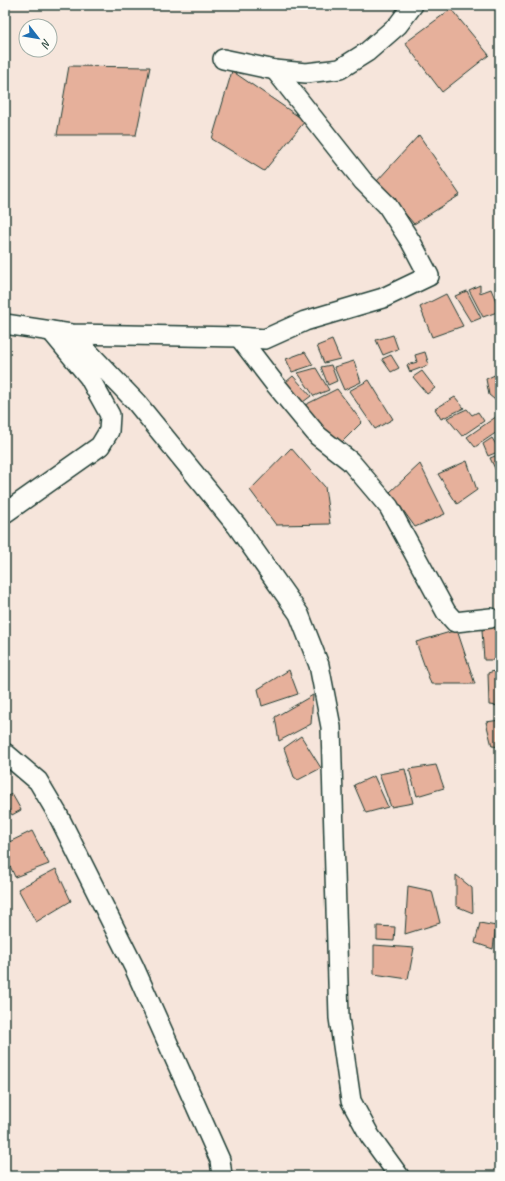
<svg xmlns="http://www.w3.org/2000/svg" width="505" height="1181" font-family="Caveat,sans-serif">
	<rect width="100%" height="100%" fill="#f6e5db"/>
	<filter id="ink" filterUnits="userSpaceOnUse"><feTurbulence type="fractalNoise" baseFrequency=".025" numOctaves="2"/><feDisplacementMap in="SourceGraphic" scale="8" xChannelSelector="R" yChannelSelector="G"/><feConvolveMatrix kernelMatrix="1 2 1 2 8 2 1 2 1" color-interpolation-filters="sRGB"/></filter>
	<g filter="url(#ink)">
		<!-- building -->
		<g fill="#e6b09b" stroke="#1f3d34">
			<polygon points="451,9 489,55 442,92 405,43"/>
			<polygon points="69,66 150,67 136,135 57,135"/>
			<polygon points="232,71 305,121 264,171 212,139"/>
			<polygon points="419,135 460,195 414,224 377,181"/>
			<polygon points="480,285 480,293 491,289 500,311 483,317 469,290"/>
			<polygon points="467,291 481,318 471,322 455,296"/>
			<polygon points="446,294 463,326 432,337 420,307"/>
			<polygon points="393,335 398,349 383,355 376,340"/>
			<polygon points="332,340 340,359 324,363 317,346"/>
			<polygon points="305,352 313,365 292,372 286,359"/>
			<polygon points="425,352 429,365 410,372 407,365 417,362 415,355"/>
			<polygon points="391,355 399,368 391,372 382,359"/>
			<polygon points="354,361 361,382 344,390 334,367"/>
			<polygon points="331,365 337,381 328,385 321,367"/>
			<polygon points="316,368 329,390 314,396 298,373"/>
			<polygon points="422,371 435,388 427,394 413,377"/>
			<polygon points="499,373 497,379 500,382 500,404 489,395 486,379"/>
			<polygon points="293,376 311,396 303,402 286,382"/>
			<polygon points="369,380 393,419 375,429 349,391"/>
			<polygon points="337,389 362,422 338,446 301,407"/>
			<polygon points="455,397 464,408 441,419 435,409"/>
			<polygon points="467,409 472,415 478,412 484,421 462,436 447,418"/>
			<polygon points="500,414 500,430 475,447 467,437"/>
			<polygon points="500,436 500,446 496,438"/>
			<polygon points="492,438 500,451 488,456 483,444"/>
			<polygon points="291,448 325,487 330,524 276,525 250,490"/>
			<polygon points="500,454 500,474 498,475 490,458"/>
			<polygon points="467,461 477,490 457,504 438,474"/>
			<polygon points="420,464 445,514 415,527 390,492"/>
			<polygon points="500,626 500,660 484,660 482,630"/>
			<polygon points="457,630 475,684 431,684 416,642"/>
			<polygon points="500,669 500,706 489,705 488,673"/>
			<polygon points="289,670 298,694 262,706 258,689"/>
			<polygon points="313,695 311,724 279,741 275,717"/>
			<polygon points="500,720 500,747 492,746 486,722"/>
			<polygon points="301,736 321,768 298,780 294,777 284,748"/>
			<polygon points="436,765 444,788 417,796 409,769"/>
			<polygon points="405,769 413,803 391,807 379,774"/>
			<polygon points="374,776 388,807 366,813 354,785"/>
			<polygon points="12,794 21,810 12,815 5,803 5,797"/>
			<polygon points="32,831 49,864 15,877 5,855 5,844"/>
			<polygon points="56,869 71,901 36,922 18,889"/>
			<polygon points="456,875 472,888 473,913 456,906"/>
			<polygon points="408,886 432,891 440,923 405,934"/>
			<polygon points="480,923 496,926 493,949 475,943"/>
			<polygon points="377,926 395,927 394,941 377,940"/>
			<polygon points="374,945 414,948 408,979 374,974"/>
		</g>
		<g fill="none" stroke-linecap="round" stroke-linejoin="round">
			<defs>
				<g id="minor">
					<polyline points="223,59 275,70 306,73 340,69 367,52 398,25 413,5"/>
					<polyline points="5,324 71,334 239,337 265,339 305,321 383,298 429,276 411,242 387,205 363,181 275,70"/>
					<polyline points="71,334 136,402 237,526 299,614 319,665 331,727 339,1018 351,1101 370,1136 399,1176"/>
					<polyline points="239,337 275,384 318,436 350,461 389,507 446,612 455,622 491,618"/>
					<polyline points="5,513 100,446 109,431 110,415 89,377 51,331"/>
					<polyline points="5,753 38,781 57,813 134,967 220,1160 222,1176"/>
				</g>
			</defs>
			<!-- minor casing -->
			<use href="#minor" stroke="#1f3d34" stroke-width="22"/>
			<!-- minor -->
			<use href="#minor" stroke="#fdfcf7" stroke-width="19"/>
		</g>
	</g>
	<!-- margin -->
	<rect width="505" height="1181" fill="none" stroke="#fdfcf7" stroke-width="20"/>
	<rect x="10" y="10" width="485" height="1161" fill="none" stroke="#1f3d34" stroke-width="1.5" filter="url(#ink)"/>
	<!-- north arrow -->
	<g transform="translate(38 38) rotate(121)"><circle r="19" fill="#fdfcf7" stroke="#a4b0a9"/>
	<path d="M0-3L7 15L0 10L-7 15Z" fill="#1f6fb2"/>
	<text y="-6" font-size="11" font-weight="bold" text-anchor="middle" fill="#1f3d34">N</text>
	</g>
</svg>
